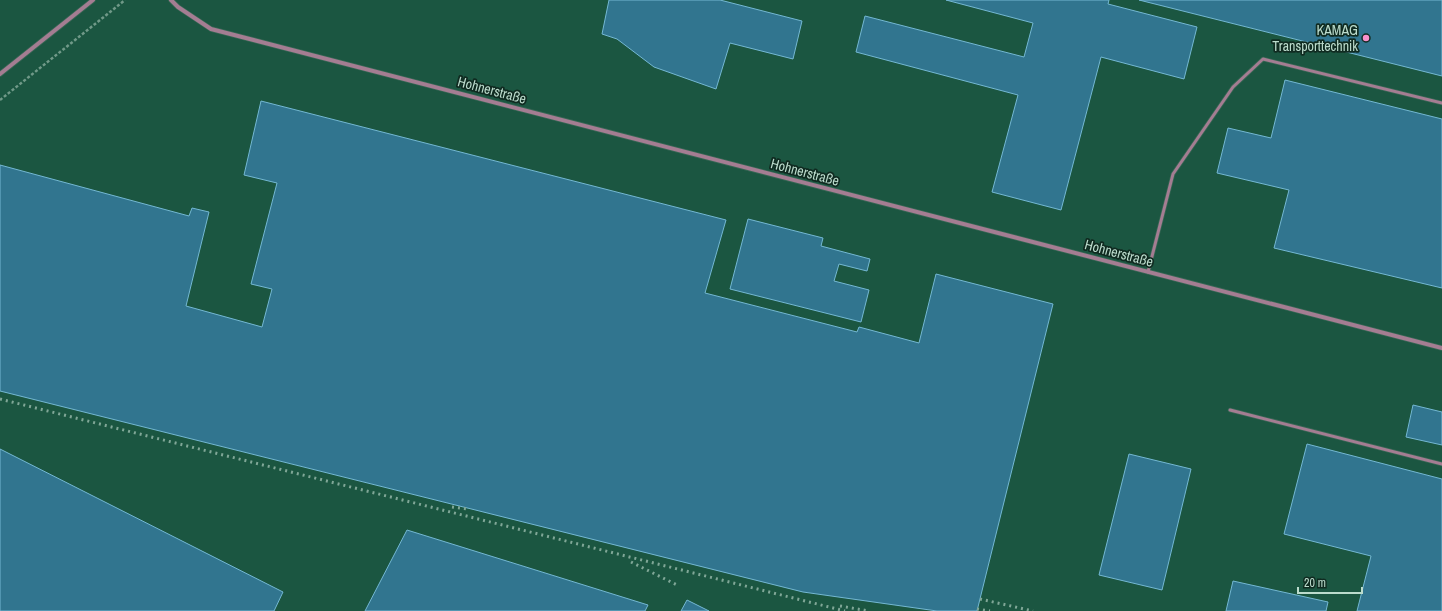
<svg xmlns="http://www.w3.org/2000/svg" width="1442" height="611" font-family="'Archivo Narrow',sans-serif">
	<rect width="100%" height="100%" fill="#164936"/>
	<!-- built -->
	<rect fill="#1b5641" x="0" y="0" width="1442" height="611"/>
	<!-- building -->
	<g fill="#31758f" stroke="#74b8d3">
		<polygon points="609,0 720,0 802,21 793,59 730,43 716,89 654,67 617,39 602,34"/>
		<polygon points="946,0 1109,0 1108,4 1197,27 1184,79 1101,57 1061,210 992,192 1018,95 856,52 865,16 1024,57 1033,23"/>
		<polygon points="1139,0 1442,0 1442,76"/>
		<polygon points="1285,80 1442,119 1442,288 1274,248 1289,190 1217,173 1228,128 1271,138"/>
		<polygon points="261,101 726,220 705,293 857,332 859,327 919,343 936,274 1053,304 977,611 937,611 803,592 0,391 0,165 189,216 192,208 209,212 186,306 262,327 272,289 251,284 277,183 244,175"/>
		<polygon points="748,219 823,238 821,246 870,259 867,271 839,264 834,281 869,290 861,322 730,289"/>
		<polygon points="1413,405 1442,412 1442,445 1406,437"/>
		<polygon points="1307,444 1442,479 1442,611 1357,611 1371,556 1284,534"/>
		<polygon points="0,449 283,592 274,611 0,611"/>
		<polygon points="1129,454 1191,469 1162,590 1099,575"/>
		<polygon points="407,530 648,605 645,611 365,611"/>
		<polygon points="1233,581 1328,602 1326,611 1226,611"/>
		<polygon points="687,600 709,611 681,611"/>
	</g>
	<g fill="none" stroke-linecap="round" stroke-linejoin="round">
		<defs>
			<g id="service">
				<polyline points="1148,272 1173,174 1233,87 1263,59 1442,103"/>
				<polyline points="1230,410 1442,464"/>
			</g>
			<g id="minor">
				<polyline points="171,0 178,7 211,29 1442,348"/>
				<polyline points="0,74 93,0"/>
			</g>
		</defs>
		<!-- service casing -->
		<use href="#service" stroke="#376654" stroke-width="4.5"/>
		<!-- minor casing -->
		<use href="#minor" stroke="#376654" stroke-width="5.5"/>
		<!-- path -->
		<polyline stroke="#709988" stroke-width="2.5" stroke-dasharray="3 2" stroke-linecap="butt" points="0,100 125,0"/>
		<!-- service -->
		<use href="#service" stroke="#a47d92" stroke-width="3"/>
		<!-- minor -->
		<use href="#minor" stroke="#a47d92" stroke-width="4"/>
		<!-- rail -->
		<g stroke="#80a797" stroke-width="3" stroke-dasharray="2 4" stroke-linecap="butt">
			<polyline points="0,399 845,611"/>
			<polyline points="452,507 468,509"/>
			<polyline points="631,562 677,585"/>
			<polyline points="980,599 1033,611"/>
			<polyline points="840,606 869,611"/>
			<polyline points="977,609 990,611"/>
		</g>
	</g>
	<!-- markers -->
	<circle fill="#f890cb" stroke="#102b21" stroke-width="1.5" cx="1366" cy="38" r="4"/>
	<g text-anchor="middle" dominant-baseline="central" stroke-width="3.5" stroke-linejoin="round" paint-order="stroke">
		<!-- poi labels -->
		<g font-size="14" fill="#bcdccd" stroke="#102b21" text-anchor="end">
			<text x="1358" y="30">KAMAG<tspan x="1358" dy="16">Transporttechnik</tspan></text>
		</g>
		<!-- street labels -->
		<g font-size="14" fill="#bcdccd" stroke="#102b21">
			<text transform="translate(492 90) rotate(15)">Hohnerstraße</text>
			<text transform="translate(805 172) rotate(15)">Hohnerstraße</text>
			<text transform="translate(1119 253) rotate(15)">Hohnerstraße</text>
		</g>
	</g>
	<!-- scale -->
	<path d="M1298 587v6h64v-6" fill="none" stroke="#bcdccd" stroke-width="2"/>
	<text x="1304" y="587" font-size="12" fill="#bcdccd" stroke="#102b21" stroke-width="3" paint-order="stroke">20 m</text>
</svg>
